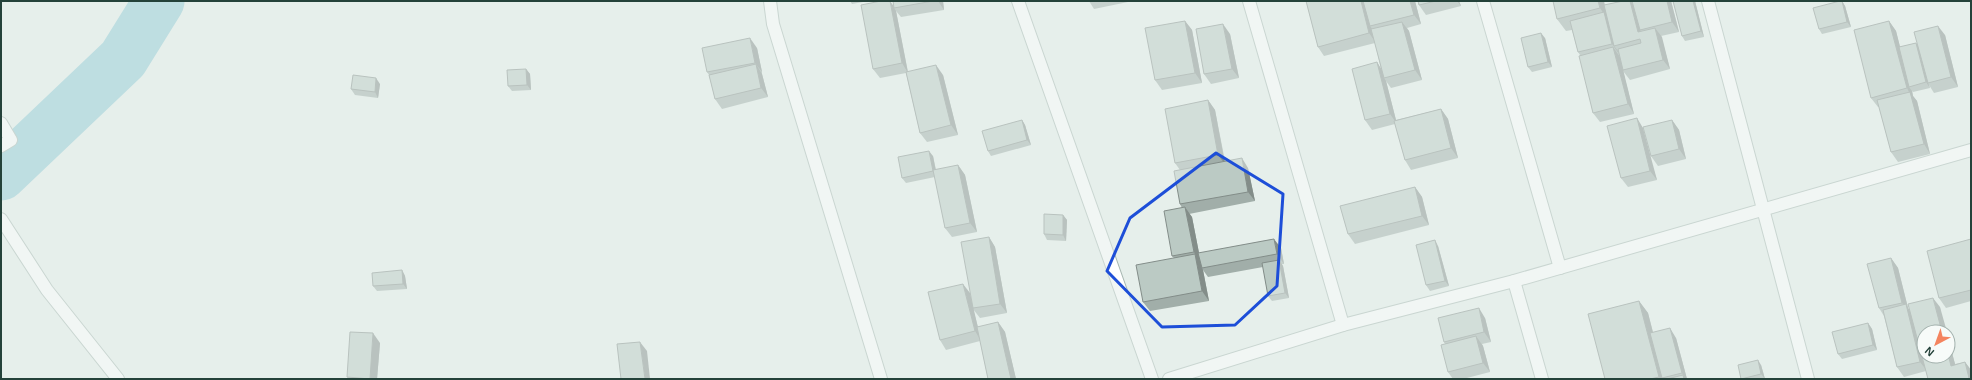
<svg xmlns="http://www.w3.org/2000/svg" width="1972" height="380" font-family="Arial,sans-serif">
	<rect width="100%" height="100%" fill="#e6efeb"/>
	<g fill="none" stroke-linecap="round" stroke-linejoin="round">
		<!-- river -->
		<polyline stroke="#8ec9d4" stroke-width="51" points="1,175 123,59 159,1"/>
		<defs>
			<g id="street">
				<polyline points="770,1 773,24 881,379"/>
				<polyline points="1018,1 1152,379"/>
				<polyline points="1249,1 1343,325"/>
				<polyline points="1483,1 1560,268"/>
				<polyline points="1708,1 1808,379"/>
				<polyline points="1,123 11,140 1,146"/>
				<polyline points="1,219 47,290 118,379"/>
				<polyline points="1514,281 1542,379"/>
				<polyline points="1169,379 1343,325 1514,281 1971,150"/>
			</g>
		</defs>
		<!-- street casing -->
		<use href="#street" stroke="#a8b8b2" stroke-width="14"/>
		<!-- street -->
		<use href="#street" stroke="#fff" stroke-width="12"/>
	</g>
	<!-- wall -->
	<g fill="#a1aea9">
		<polygon points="850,1 868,1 852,4"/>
		<polygon points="893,1 943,1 944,10 901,17 896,11 908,72 943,75 958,135 927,142 920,133 906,73 880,78 873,69 893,6"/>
		<polygon points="1089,1 1127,1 1128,2 1094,9"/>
		<polygon points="1306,1 1415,1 1421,24 1407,28 1409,31 1422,80 1391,88 1386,81 1396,120 1441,109 1448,119 1458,158 1411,170 1405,160 1395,124 1372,130 1365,120 1377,62 1381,69 1375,43 1324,56 1318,47"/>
		<polygon points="1418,1 1459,1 1461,6 1426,15 1419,5"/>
		<polygon points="1623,1 1631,1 1632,4 1632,1 1671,1 1679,32 1661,36 1670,69 1630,80 1623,71 1634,114 1600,122 1593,113 1580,55 1578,52 1572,30 1566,31 1557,19 1605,5"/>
		<polygon points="1673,1 1695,1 1704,37 1685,41 1682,36"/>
		<polygon points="1842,1 1845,6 1851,27 1822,34 1819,29"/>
		<polygon points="1185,21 1192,30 1202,83 1162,90 1155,80"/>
		<polygon points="1889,21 1896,31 1900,47 1916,43 1918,46 1945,35 1958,87 1934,93 1929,85 1930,88 1913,92 1912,91 1913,96 1917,101 1930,154 1898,162 1891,152 1879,107 1878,107 1871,98"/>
		<polygon points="1230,34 1239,78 1211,84 1204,74"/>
		<polygon points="1545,38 1552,67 1532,72 1528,67"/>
		<polygon points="757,48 762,72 762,74 768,97 722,109 715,99 709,75 707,72"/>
		<polygon points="526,69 530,74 531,90 512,91 508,86"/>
		<polygon points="380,84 378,98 355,95 351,89"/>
		<polygon points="1208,100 1215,110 1225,161 1248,168 1255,201 1189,214 1192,217 1199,253 1281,248 1284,264 1282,264 1283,266 1289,298 1272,301 1268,296 1263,267 1208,277 1203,270 1209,301 1150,311 1143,302 1174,258 1172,256 1182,208 1180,204 1180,170 1175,163"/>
		<polygon points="1637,118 1657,180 1628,187 1621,178"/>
		<polygon points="1022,120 1025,125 1031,145 991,156 988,151"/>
		<polygon points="1672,120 1679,130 1686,159 1658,166 1651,156"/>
		<polygon points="933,156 936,170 958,165 965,175 977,232 952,237 945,228 935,177 906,183 902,178"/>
		<polygon points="1415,187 1422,197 1429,225 1355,244 1348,234"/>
		<polygon points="1063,215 1067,220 1066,241 1047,240 1044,234"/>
		<polygon points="989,237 995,247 1007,313 980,318 973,309 978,327 998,322 1005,332 1016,379 988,379 980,341 946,350 940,340 970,293 972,304"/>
		<polygon points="1971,239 1971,301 1946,308 1939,298"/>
		<polygon points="1438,246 1449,286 1430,291 1426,285"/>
		<polygon points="1891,258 1898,268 1908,308 1910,311 1940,307 1948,356 1948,338 1955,364 1965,362 1971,370 1971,379 1928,379 1926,371 1904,377 1897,367 1884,316 1879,308"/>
		<polygon points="402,270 405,276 407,289 377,291 373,286"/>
		<polygon points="1639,301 1648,313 1653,332 1676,338 1687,379 1605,379"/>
		<polygon points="1485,318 1491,342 1482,344 1483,346 1490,372 1463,379 1453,379 1448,372 1445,344 1444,342"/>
		<polygon points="1868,323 1872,329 1877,350 1842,359 1838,354"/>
		<polygon points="380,343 377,379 348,379 347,377"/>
		<polygon points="1761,365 1765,379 1741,379"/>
	</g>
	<!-- shaded-wall -->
	<g fill="#838d89">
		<polygon points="890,1 895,8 894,8 896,11 908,73 902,63"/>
		<polygon points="938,1 943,1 944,10"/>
		<polygon points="1361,1 1365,1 1370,26 1373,30 1376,43 1369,33"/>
		<polygon points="1410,1 1415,1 1421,24 1414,15"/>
		<polygon points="1457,1 1459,1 1461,6"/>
		<polygon points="1598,1 1604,1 1614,46 1618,51 1619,54 1612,44 1604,14 1600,8"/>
		<polygon points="1630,1 1631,1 1636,9 1640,30 1643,35 1638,32"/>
		<polygon points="1667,1 1671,1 1679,32 1672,22"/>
		<polygon points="1693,1 1695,1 1704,37 1701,31"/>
		<polygon points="1842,1 1845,6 1851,27 1847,22"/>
		<polygon points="1185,21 1192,30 1202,83 1195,73"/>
		<polygon points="1889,21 1896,31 1910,86 1909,87 1912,91 1913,96 1917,101 1930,154 1924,144 1910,94 1907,88"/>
		<polygon points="1402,22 1409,31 1422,80 1415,70"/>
		<polygon points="1223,24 1230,34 1239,78 1232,69"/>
		<polygon points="1938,26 1945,35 1958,87 1951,77"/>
		<polygon points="1655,28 1662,37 1670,69 1663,60"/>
		<polygon points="1541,33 1545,38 1552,67 1548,62"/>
		<polygon points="750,38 757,48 762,72 755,63"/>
		<polygon points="1916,43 1920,48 1928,83 1930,88 1926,82"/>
		<polygon points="1613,47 1620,57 1634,114 1628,104"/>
		<polygon points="1377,62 1383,72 1384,78 1386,81 1397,124 1390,114"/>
		<polygon points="756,64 762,74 768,97 761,88"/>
		<polygon points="936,65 943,75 958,135 951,125"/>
		<polygon points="526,69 530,74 531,90 527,85"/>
		<polygon points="376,78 380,84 378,98 375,92"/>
		<polygon points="1208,100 1215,110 1225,164 1218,155"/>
		<polygon points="1441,109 1448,119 1458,158 1451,148"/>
		<polygon points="1637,118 1643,128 1657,180 1650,171"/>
		<polygon points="1022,120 1025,125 1031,145 1027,140"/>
		<polygon points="1672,120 1679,130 1686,159 1679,149"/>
		<polygon points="929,151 933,156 937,177 933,171"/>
		<polygon points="1242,158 1248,168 1255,201 1248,192"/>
		<polygon points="958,165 965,175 977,232 970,223"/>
		<polygon points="1415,187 1422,197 1429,225 1422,216"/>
		<polygon points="1185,207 1192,217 1202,268 1203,270 1209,301 1202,291 1195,254 1194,252"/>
		<polygon points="1063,215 1067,220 1066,241 1063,235"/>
		<polygon points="989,237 995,247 1007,313 1000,304"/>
		<polygon points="1274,239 1281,248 1284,264 1277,254"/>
		<polygon points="1435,240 1438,246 1449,286 1445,281"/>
		<polygon points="1891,258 1898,268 1908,308 1912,314 1927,371 1920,362 1907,309 1902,303"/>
		<polygon points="1279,260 1283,266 1289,298 1285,293"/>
		<polygon points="402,270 405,276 407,289 403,284"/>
		<polygon points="963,284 970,293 981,341 975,331"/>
		<polygon points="1933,298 1940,307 1947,332 1942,332"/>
		<polygon points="1639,301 1648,313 1664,377 1662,378 1663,379 1660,379 1659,377"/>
		<polygon points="1479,308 1485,318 1491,342 1484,332"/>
		<polygon points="998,322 1005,332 1016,379 1011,379"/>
		<polygon points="1868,323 1872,329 1877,350 1873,345"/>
		<polygon points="1670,328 1676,338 1687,379 1684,379 1683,375 1682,373"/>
		<polygon points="373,333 380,343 377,379 370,379"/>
		<polygon points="1476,336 1483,346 1490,372 1483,363"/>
		<polygon points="1948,338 1958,375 1951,366 1948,354"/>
		<polygon points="640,342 647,351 650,379 645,379"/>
		<polygon points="1758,360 1761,365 1765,379 1761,374"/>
		<polygon points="1965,362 1971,370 1971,379 1969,378"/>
	</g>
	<!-- building -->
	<g fill="#bbcac4" stroke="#838d89">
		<polygon points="881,1 890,1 902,63 873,69 861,5"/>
		<polygon points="893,1 933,1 894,8"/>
		<polygon points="1306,1 1361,1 1369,33 1318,47"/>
		<polygon points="1363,1 1410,1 1414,15 1370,26"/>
		<polygon points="1418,1 1436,1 1419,5"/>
		<polygon points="1553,1 1598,1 1600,8 1557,19"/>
		<polygon points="1623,1 1630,1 1638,32 1655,28 1663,60 1623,70 1618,49 1641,43 1640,39 1614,46 1604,5"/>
		<polygon points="1632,1 1667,1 1672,22 1640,30"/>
		<polygon points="1673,1 1693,1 1701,31 1682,36"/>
		<polygon points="1840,1 1842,1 1847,22 1819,29 1813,8"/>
		<polygon points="1604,12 1612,44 1578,52 1570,21"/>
		<polygon points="1185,21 1195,73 1155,80 1145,28"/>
		<polygon points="1889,21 1907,88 1871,98 1854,30"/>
		<polygon points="1402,22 1415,70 1384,78 1371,29"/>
		<polygon points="1223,24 1232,69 1204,74 1196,29"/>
		<polygon points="1938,26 1951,77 1928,83 1914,32"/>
		<polygon points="1541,33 1548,62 1528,67 1521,38"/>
		<polygon points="750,38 755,63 707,72 702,48"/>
		<polygon points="1916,43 1926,82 1909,87 1899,47"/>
		<polygon points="1613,47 1628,104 1593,113 1579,56"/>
		<polygon points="1377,62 1390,114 1365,120 1352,69"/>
		<polygon points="756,64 761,88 715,99 709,75"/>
		<polygon points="936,65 951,125 920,133 906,72"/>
		<polygon points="526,69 527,85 508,86 507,70"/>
		<polygon points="353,75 376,78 375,92 351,89"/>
		<polygon points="1910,92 1924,144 1891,152 1877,100"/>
		<polygon points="1208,100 1218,155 1175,163 1165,109"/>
		<polygon points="1441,109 1451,148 1405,160 1394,121"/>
		<polygon points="1637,118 1650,171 1621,178 1607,126"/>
		<polygon points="1022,120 1027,140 988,151 982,131"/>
		<polygon points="1672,120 1679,149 1651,156 1643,127"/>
		<polygon points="929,151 933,171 902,178 898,157"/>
		<polygon points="1242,158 1248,192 1180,204 1174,171"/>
		<polygon points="958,165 970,223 945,228 933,170"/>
		<polygon points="1415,187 1422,216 1348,234 1340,206"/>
		<polygon points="1185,207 1194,252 1172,256 1164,211"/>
		<polygon points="1044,214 1063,215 1063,235 1044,234"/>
		<polygon points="989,237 1000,304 973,308 961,242"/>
		<polygon points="1274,239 1277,254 1202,268 1198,253"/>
		<polygon points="1971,239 1971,290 1939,298 1927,251"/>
		<polygon points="1435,240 1445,281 1426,285 1416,245"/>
		<polygon points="1195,254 1202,291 1143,302 1136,265"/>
		<polygon points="1891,258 1902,303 1879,308 1867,264"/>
		<polygon points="1279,260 1285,293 1268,296 1262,263"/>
		<polygon points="402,270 403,284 373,286 372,273"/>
		<polygon points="963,284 975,331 940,340 928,292"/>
		<polygon points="1933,298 1942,332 1924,332 1924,356 1948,356 1948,354 1951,366 1965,362 1969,378 1967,379 1928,379 1908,304"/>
		<polygon points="1639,301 1659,377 1650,379 1605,379 1588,314"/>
		<polygon points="1906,304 1920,362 1897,367 1883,310"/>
		<polygon points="1479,308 1484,332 1444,342 1438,318"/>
		<polygon points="998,322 1011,379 988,379 977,327"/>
		<polygon points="1868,323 1873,345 1838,354 1832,332"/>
		<polygon points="1670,328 1682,373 1662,378 1650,333"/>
		<polygon points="350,332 373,333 370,379 347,377"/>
		<polygon points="1476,336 1483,363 1448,372 1441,345"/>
		<polygon points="640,342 645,379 621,379 617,344"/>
		<polygon points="1758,360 1761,374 1741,379 1738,365"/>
		<polygon points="1683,375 1684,379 1667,379"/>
	</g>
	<!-- marked area -->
	<path d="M0 0H1972V380H0ZM 1216,153 L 1283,194 L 1277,286 L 1235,325 L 1162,327 L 1107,271 L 1130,218 Z" fill="#e6efeb" fill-opacity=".55" fill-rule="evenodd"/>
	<path fill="none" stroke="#1d4ed8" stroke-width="3" stroke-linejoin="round" d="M 1216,153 L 1283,194 L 1277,286 L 1235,325 L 1162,327 L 1107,271 L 1130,218 Z"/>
	<!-- border -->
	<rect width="1972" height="380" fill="none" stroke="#24423a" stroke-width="4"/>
	<!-- north arrow -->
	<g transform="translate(1936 344) rotate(221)"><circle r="19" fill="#f7fbf9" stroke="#a3b1ad"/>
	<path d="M0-3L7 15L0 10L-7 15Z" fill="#f4845f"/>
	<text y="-6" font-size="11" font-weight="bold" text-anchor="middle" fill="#24423a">N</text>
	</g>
</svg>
